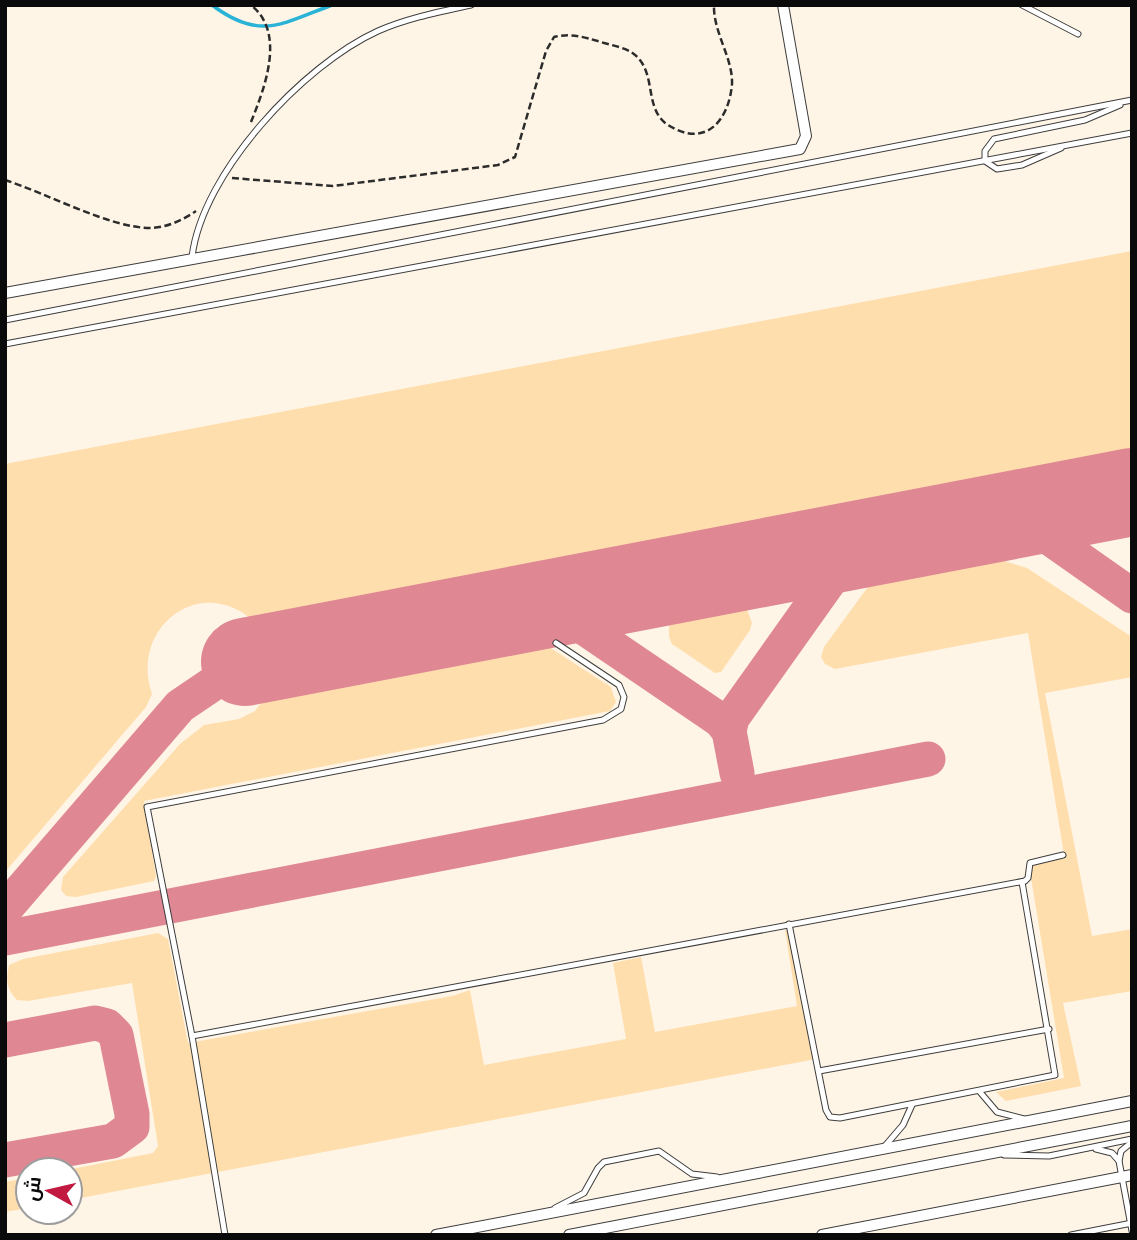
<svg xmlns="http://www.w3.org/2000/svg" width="1137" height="1240" font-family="'PT Serif',Cairo,serif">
	<rect width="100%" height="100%" fill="#fff5e6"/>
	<!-- sand -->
	<g fill="#ffdeae">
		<path d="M 1132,251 L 1132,451 L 250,618 C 195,575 130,631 152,694 L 146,707 L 5,872 L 5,464 Z"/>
		<polygon points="1001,560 1027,568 1132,637 1132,677 1045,693 1092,936 1132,929 1132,991 1063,1003 1081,1086 1006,1101 996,1092 1064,1078 1029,866 1064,855 1028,633 835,669 825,664 821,657 824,647 870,584"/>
		<polygon points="746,607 752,623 750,630 721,672 715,673 672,644 669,637 669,622"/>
		<polygon points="546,645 611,687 616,702 610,711 144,801 156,876 154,881 76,897 66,896 61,890 63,877 180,744 204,725 239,719 255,711 265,698"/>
		<path d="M 791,929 L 816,1059 L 70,1200 L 70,1170 L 67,1170 L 153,1153 L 158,1146 L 132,983 L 28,1001 L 17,1000 C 6,988 6,980 9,965 L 23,959 L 158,933 L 168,939 L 188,1043 L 452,996 L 470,990 L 484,1065 L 626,1039 L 613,963 L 641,957 L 655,1032 L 797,1006 L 785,930 Z"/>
		<polygon points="28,1178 28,1208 5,1212 5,1182"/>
	</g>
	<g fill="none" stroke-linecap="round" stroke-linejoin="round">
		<!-- stream -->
		<path stroke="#28b3d7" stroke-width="3.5" d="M 212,5 C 260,41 281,24 332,5"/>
		<!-- taxiway -->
		<g stroke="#e08794" stroke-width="35">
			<polyline points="981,520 1012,521 1034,527 1132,596"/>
			<polyline points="538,604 563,613 583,627 720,720 729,731 732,718 830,580 845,559 865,542"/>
			<polyline points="729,731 737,773"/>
			<polyline points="5,909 180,706 245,662"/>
			<polyline points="5,938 928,759"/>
			<polyline points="5,1040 95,1023 107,1026 116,1035 132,1114 132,1127 113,1141 5,1160"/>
		</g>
		<!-- runway -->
		<polyline stroke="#e08794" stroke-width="88" points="245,662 1132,492"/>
		<defs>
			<g id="lane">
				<polyline points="1022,5 1078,34"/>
				<polyline points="1061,148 1022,165 997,169 985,161 985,151 994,139 1085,120 1120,105"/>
				<path d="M 192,257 C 202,173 303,65 378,31 C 408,18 439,12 471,5"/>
				<polyline points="5,320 1132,100"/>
				<polyline points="5,344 1132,133"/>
				<polyline points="556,643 619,685 624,697 621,709 603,720 147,807 192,1036 1025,881 1028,878 1030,863 1063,855"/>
				<polyline points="789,924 826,1110 830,1117 840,1118 1055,1075 1022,882"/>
				<polyline points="192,1036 225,1235"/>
				<polyline points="819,1071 1049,1029"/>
				<polyline points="980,1092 997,1112 1024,1119"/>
				<polyline points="885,1146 903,1125 912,1105"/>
				<polyline points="1096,1149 1112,1153 1119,1161 1121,1151 1132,1142"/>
				<polyline points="1004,1155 1049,1156 1132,1139"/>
				<polyline points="1119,1161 1132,1231"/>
				<polyline points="555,1208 584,1193 598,1168 604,1162 659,1151 692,1174 717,1177"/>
				<polyline points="1071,1235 1132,1223"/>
			</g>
			<g id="street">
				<polyline points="5,293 800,149 806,136 783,5"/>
				<polyline points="436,1235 1132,1101"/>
				<polyline points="569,1235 1132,1126"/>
				<polyline points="822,1235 1132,1175"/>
			</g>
		</defs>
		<!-- lane casing -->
		<use href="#lane" stroke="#3d3d3d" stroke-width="7"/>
		<!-- street casing -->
		<use href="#street" stroke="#3d3d3d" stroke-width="12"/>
		<!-- path -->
		<g stroke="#2c2c2c" stroke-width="2.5" stroke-dasharray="7 3.5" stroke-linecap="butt">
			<path d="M 251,122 C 265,87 286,33 251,5"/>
			<path d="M 232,178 L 333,186 L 498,165 L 515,157 L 546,51 L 554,37 C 572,33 583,37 601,42 C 610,45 623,47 631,52 C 659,70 642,108 668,125 C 706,149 729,120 732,84 C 733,58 713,32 714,5"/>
			<path d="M 5,180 C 46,193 110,228 150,228 C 166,228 183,220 196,211"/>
		</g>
		<!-- lane -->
		<use href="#lane" stroke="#fff" stroke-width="5"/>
		<!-- street -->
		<use href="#street" stroke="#fff" stroke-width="10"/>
	</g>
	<!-- border -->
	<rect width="1137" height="1240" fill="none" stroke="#0a0a0a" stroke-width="14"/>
	<!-- north arrow -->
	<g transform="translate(49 1191) rotate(278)"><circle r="33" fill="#ffffff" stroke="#9d9d9d" stroke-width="2"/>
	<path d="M0-5L12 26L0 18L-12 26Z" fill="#c21941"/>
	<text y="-10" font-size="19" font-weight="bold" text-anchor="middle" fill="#0a0a0a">ش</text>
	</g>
</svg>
